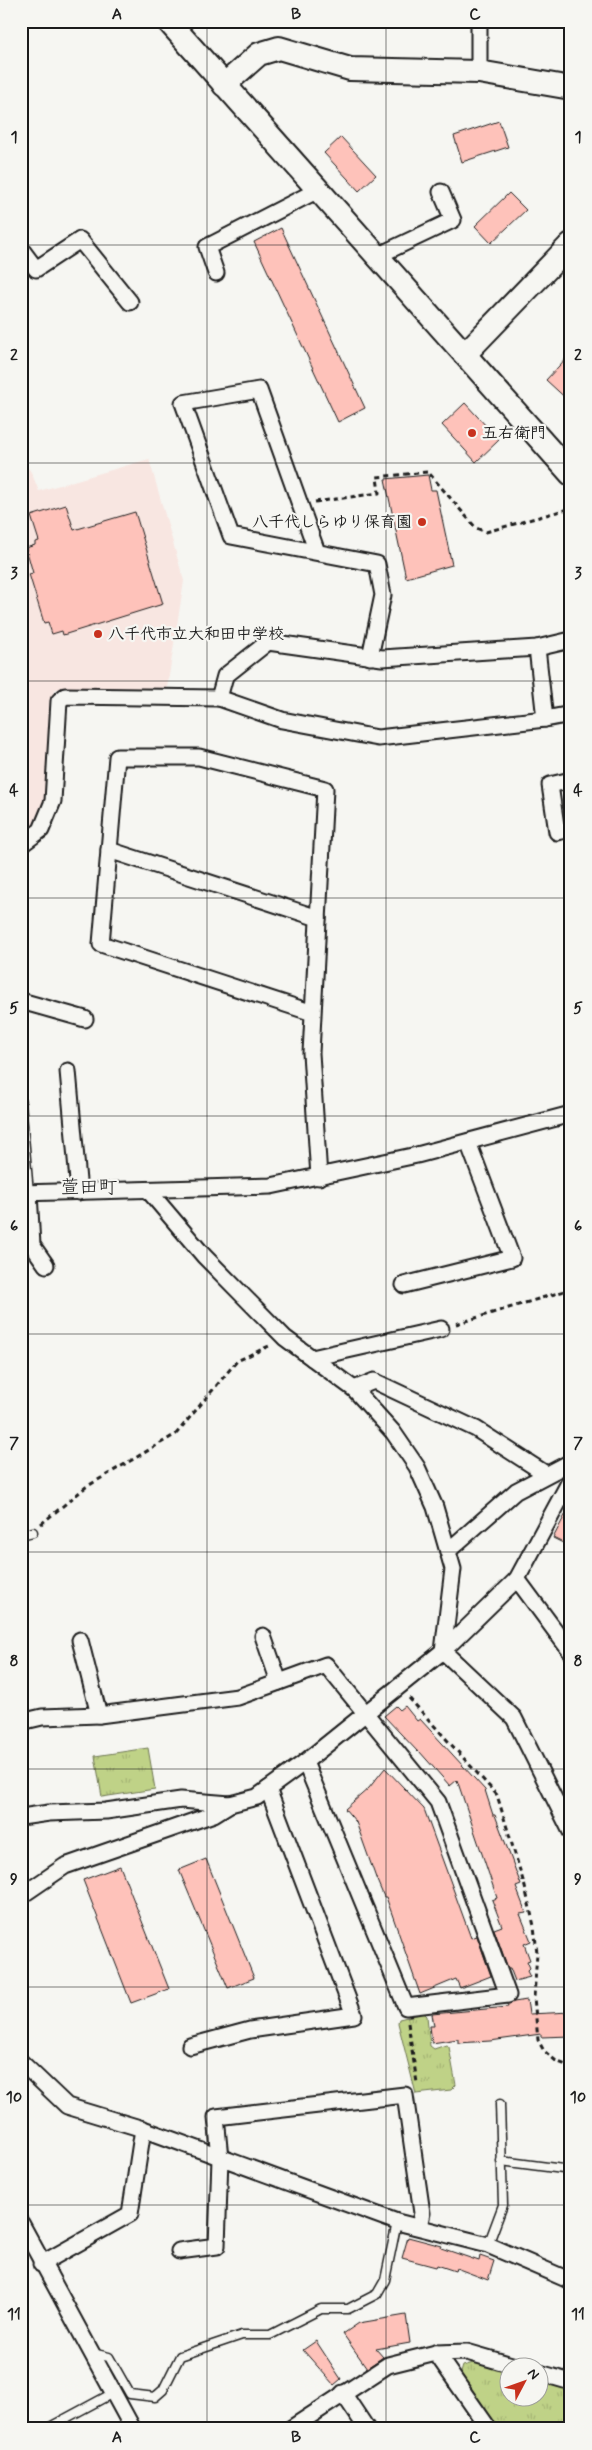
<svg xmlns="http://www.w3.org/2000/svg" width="592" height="2450" font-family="Mynerve,'Klee One',sans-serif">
	<defs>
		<pattern id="park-tufts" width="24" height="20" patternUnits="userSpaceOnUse" patternTransform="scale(1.25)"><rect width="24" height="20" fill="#bfd287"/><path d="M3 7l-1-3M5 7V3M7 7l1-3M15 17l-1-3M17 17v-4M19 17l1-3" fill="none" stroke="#a4b474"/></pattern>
	</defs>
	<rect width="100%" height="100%" fill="#f6f6f2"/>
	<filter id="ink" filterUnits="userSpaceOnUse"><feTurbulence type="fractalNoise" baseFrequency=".02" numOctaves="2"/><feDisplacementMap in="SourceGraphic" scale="10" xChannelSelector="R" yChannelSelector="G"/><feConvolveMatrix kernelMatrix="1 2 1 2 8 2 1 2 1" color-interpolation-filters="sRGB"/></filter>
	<g filter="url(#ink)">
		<!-- built -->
		<polygon fill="#f8e6e1" points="21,458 31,472 39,491 149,459 184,581 167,688 56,689 50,699 44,808 36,824 21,836"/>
		<!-- park -->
		<g fill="url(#park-tufts)" stroke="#6e7752">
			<polygon points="148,1748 155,1789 102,1797 95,1756"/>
			<polygon points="424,2013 427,2016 430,2046 434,2049 446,2045 449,2047 456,2085 451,2090 416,2094 398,2023 399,2019"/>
			<polygon points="477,2362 509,2371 510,2398 540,2398 540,2380 571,2389 571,2429 499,2429 460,2376 463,2366"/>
		</g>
		<!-- building -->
		<g fill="#fec2ba" stroke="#1c1c1c">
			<polygon points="499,121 508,147 462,162 454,136"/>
			<polygon points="341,137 376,175 359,191 324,153"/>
			<polygon points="509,193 526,210 491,243 475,226"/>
			<polygon points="281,228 365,408 338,422 254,242"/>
			<polygon points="571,353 571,403 546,380"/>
			<polygon points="465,403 499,440 476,462 442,425"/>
			<polygon points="428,475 431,490 436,490 452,565 406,578 385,479"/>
			<polygon points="66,505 74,530 135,512 163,604 63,635 62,631 52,634 48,622 44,623 29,574 33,573 26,548 35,545 35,542 39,541 31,516"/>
			<polygon points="571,1504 571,1547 553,1538"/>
			<polygon points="396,1706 400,1710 405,1706 417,1721 420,1719 485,1790 493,1815 495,1815 521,1885 516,1887 526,1913 520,1914 531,1941 524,1944 530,1960 527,1961 530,1968 527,1971 530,1977 515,1981 510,1968 508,1968 494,1929 502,1926 492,1900 497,1898 457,1780 450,1786 419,1751 418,1752 384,1716"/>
			<polygon points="385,1768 424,1809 471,1938 477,1936 491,1976 460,1988 456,1979 420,1994 386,1897 384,1897 376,1878 356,1822 345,1809 369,1788"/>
			<polygon points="206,1859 254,1978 228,1988 179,1870"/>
			<polygon points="120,1866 169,1989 131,2003 83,1880"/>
			<polygon points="527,2000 529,2014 571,2012 571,2036 541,2037 541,2034 490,2041 458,2043 458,2039 432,2043 430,2026 434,2026 432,2014 508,2007 507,2004 514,2002"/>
			<polygon points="408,2237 442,2246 441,2248 479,2261 480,2256 494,2261 488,2280 456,2268 455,2271 437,2265 436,2267 402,2258"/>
			<polygon points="406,2315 410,2343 376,2349 383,2357 367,2368 343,2334 359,2323"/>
			<polygon points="316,2341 341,2379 334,2385 303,2350"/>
		</g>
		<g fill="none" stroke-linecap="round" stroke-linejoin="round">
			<defs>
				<g id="lane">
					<polyline points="21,1102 29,1193"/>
					<polyline points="21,1535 33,1532"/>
					<polyline points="501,2161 571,2170"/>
					<polyline points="488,2245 503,2205 500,2104"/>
					<polyline points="92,2353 109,2357 130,2394 155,2397 163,2390 180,2356 242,2335 270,2335 321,2309 348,2309 377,2294 385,2280 397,2222"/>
					<polyline points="46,2429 113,2393"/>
				</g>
				<g id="street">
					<polyline points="479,21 479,72"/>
					<polyline points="21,249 36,269 80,240 130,302"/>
					<polyline points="377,256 453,220 441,192"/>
					<polyline points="216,273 207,247 318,190"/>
					<polyline points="317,552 259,390 183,403 231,536 377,564 383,595 370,657"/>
					<polyline points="537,648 545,719"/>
					<polyline points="219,698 225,676 268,642 382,658 537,648 571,640"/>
					<polyline points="571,780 550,785 557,832 571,829"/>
					<polyline points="21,845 41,830 53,801 59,701 65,696 219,698 282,720 378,738 545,719 571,714"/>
					<polyline points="109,850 318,918"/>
					<polyline points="21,1001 85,1019"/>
					<polyline points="313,1013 101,944 117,757 199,757 325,789 311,1053 319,1177"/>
					<polyline points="68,1071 79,1192"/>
					<polyline points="148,1190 204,1256 285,1338 354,1389 393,1432 417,1467 435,1507 453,1569 443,1651 514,1718 571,1832"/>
					<polyline points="21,1193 271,1186 417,1155 571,1114"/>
					<polyline points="29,1193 32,1245 46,1265"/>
					<polyline points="404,1285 512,1258 468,1142"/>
					<polyline points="312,1358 441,1329"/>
					<polyline points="354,1389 374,1381 476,1429 546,1474"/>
					<polyline points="448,1551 516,1491 571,1462"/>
					<polyline points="517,1579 571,1652"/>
					<polyline points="263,1636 279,1682"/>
					<polyline points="80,1640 99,1715"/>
					<polyline points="21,1722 42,1717 99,1715 238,1697 326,1665 438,1802 508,1995 406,2007 305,1762"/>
					<polyline points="21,1817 49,1813 106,1811 181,1800 230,1804"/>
					<polyline points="21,1896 65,1866 214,1814 230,1804 257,1797 305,1762 443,1651 517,1579 571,1479"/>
					<polyline points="190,2046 250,2030 354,2015 268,1789"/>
					<polyline points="21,2062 67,2106 143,2129 397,2222 488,2245 571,2281"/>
					<polyline points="21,2223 133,2429"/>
					<polyline points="179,2251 217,2246 220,2158 216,2117 405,2095 422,2213 419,2226"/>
					<polyline points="41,2264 130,2214 143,2129"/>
					<polyline points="436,2353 489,2429"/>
					<polyline points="540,2373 571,2382"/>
					<polyline points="343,2393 367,2429"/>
					<polyline points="290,2429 388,2365 436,2353 467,2352 522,2368"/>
				</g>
				<g id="secondary">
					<polyline points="168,21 571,474"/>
					<polyline points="224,85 259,54 279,48 350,69 479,72 571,88"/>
					<polyline points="465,354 571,244"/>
				</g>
			</defs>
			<!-- lane casing -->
			<use href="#lane" stroke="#1c1c1c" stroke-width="11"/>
			<!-- street casing -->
			<use href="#street" stroke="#1c1c1c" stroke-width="19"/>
			<!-- secondary casing -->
			<use href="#secondary" stroke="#1c1c1c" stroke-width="26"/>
			<!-- path -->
			<g stroke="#1c1c1c" stroke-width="3" stroke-dasharray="5 4" stroke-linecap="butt">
				<polyline points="315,502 379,493 377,477 428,472 476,528 486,532 571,508"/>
				<polyline points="456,1324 571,1289"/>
				<polyline points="41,1524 86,1487 176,1434 237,1361 269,1346"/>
				<polyline points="409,1698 497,1795 525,1887 534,1926 537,1953 534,1997 538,2040 544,2051 556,2061 571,2067"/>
				<polyline points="408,2023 417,2083"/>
			</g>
			<!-- lane -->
			<use href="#lane" stroke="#f6f6f2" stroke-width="8"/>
			<!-- street -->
			<use href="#street" stroke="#f6f6f2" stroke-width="15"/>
			<!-- secondary -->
			<use href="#secondary" stroke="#f6f6f2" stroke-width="22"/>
		</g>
	</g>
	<!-- grid -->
	<path fill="none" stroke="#1c1c1c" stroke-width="1" stroke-opacity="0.55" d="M 207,21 L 207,2429M 386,21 L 386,2429M 21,245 L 571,245M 21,463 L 571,463M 21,681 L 571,681M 21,898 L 571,898M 21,1116 L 571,1116M 21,1334 L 571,1334M 21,1552 L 571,1552M 21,1769 L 571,1769M 21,1987 L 571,1987M 21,2205 L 571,2205"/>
	<!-- markers -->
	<g fill="#c8321e" stroke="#f6f6f2" stroke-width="2">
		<circle cx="472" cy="433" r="5"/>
		<circle cx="422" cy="522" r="5"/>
		<circle cx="98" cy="634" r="5"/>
	</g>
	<g text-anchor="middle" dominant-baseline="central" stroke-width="4.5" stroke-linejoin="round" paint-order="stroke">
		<!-- poi labels -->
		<g font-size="16" font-weight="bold" fill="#1c1c1c" stroke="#f6f6f2" text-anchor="start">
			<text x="482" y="433">五右衛門</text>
			<text x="412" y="522" text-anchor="end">八千代しらゆり保育園</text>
			<text x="108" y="634">八千代市立大和田中学校</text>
		</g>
		<!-- quarter labels -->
		<g font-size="19" fill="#1c1c1c" stroke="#f6f6f2">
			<text x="89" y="1187">萱田町</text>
		</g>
	</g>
	<!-- margin -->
	<rect width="592" height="2450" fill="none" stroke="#f6f6f2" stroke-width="55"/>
	<!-- north arrow -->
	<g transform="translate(524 2382) rotate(49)"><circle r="24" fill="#f6f6f2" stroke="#9f9f9c"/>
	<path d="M0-4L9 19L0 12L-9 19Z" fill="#c8321e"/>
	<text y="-8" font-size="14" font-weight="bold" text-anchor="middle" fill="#1c1c1c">N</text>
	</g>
	<rect x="28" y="28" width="536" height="2394" fill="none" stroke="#1c1c1c" stroke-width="2"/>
	<g font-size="16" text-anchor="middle" font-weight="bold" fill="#1c1c1c">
		<text x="117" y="19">A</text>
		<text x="296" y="19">B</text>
		<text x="475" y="19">C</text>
		<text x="14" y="142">1</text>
		<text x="578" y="142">1</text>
		<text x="14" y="360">2</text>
		<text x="578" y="360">2</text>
		<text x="14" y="578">3</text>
		<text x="578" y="578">3</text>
		<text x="14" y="795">4</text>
		<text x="578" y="795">4</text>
		<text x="14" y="1013">5</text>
		<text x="578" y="1013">5</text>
		<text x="14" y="1231">6</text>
		<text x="578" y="1231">6</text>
		<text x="14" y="1448">7</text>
		<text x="578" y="1448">7</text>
		<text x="14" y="1666">8</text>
		<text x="578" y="1666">8</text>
		<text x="14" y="1884">9</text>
		<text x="578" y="1884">9</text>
		<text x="14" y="2102">10</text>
		<text x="578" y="2102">10</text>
		<text x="14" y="2319">11</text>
		<text x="578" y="2319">11</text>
		<text x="117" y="2442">A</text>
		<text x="296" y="2442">B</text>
		<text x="475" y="2442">C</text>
	</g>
</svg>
